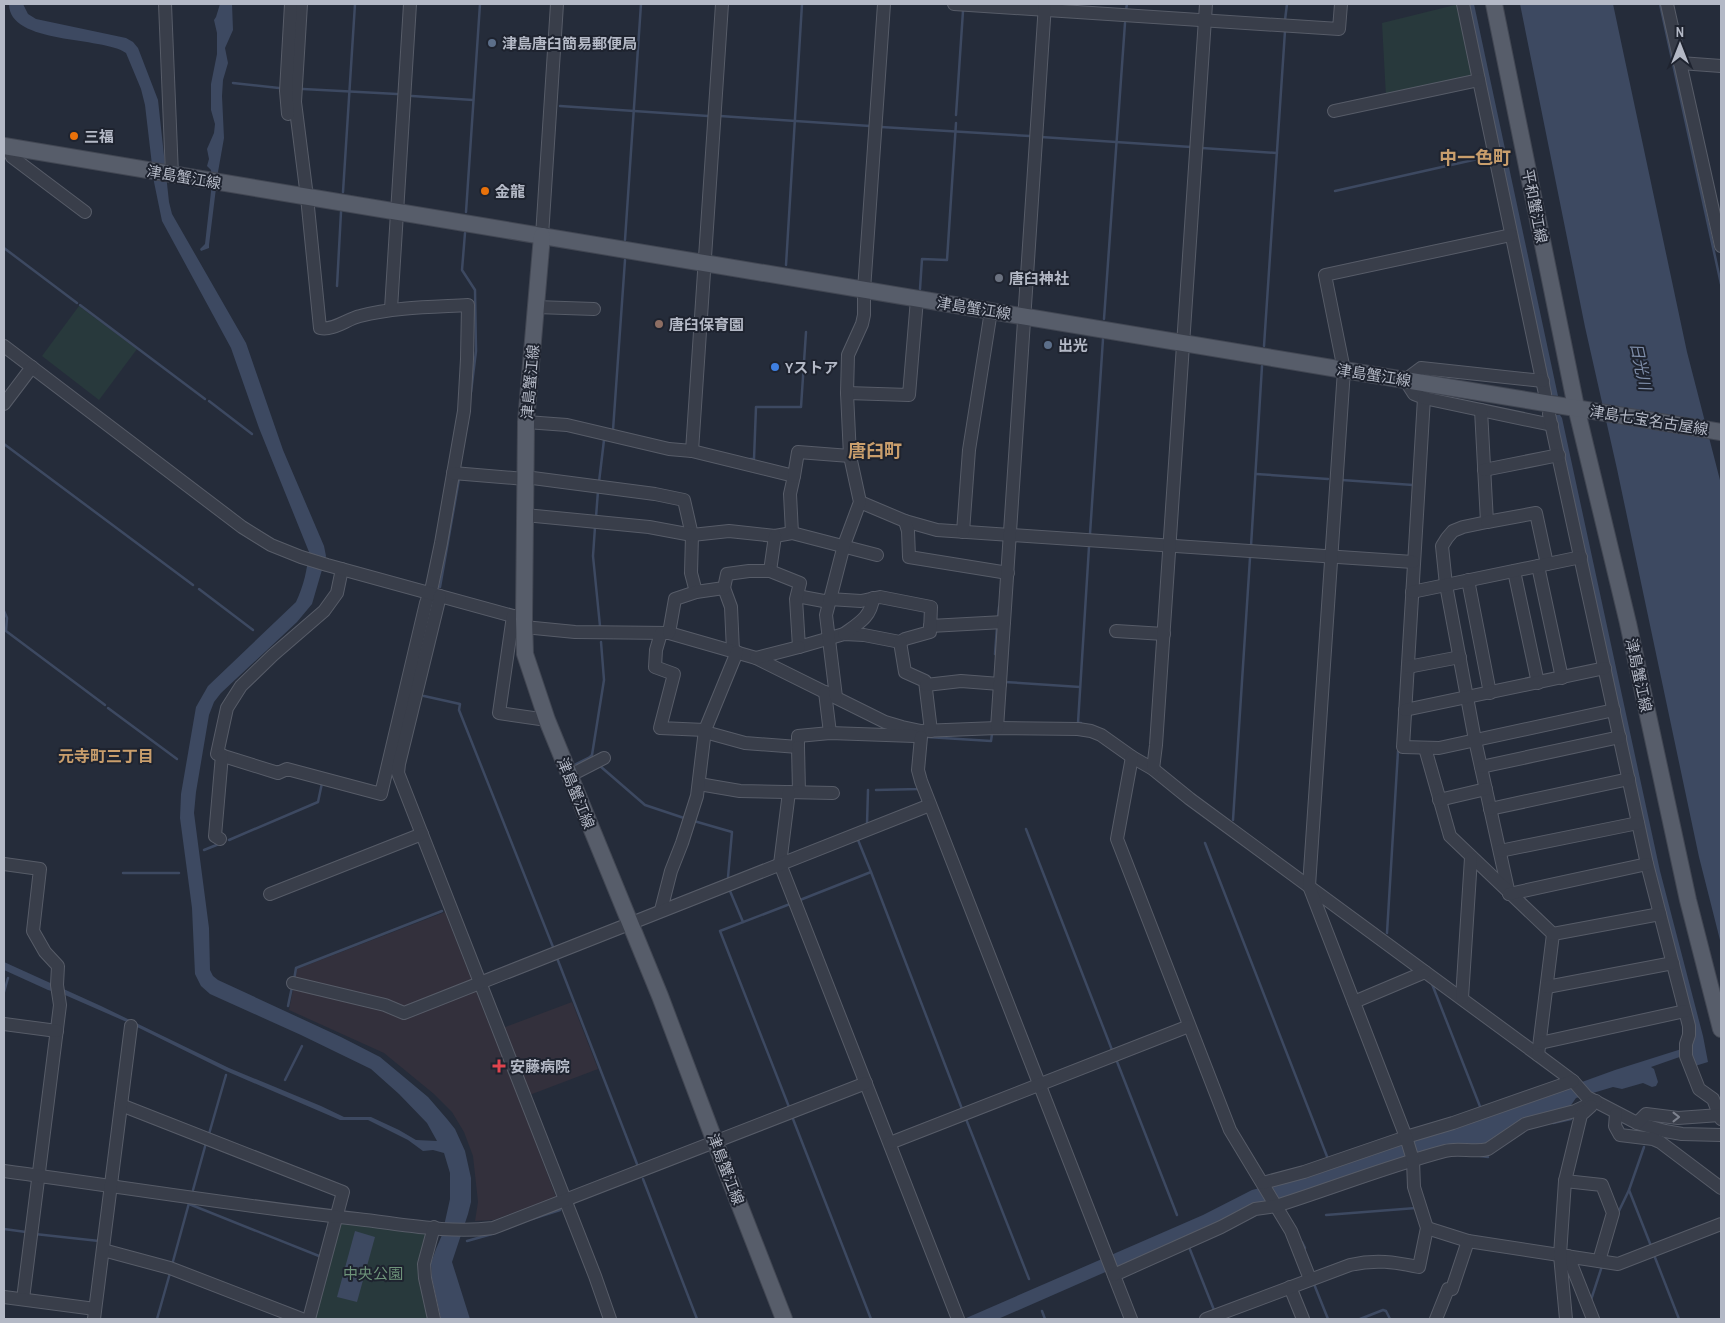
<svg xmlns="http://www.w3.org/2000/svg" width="1725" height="1323" font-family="'Archivo Narrow','Noto Sans JP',sans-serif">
	<rect width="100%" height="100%" fill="#252c3a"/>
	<!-- medical -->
	<polygon fill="#33303c" points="445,912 492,1032 572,1002 598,1069 519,1099 556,1197 494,1220 475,1221 478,1202 473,1156 464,1132 452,1112 434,1094 384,1053 289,1010 297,969"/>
	<!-- green -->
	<g fill="#28393c">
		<polygon points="1459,4 1474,75 1386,97 1382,23"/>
		<polygon points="79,306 137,349 99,400 42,356"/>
		<polygon points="342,1222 427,1232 431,1319 312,1319 337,1227"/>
	</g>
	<!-- water -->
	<g fill="#3d4961">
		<path d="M 9,4 L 23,4 L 28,14 L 36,19 L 126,38 L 133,42 L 138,48 L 158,100 L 169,202 L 172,214 L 246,343 L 283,450 L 324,546 L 326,556 L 312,604 L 297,622 L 221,693 L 214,702 L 209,715 L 196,792 L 194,813 L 209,928 L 210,970 L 213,976 L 218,980 L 341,1037 L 380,1057 L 428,1097 L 447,1119 L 455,1129 L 465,1151 L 471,1178 L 471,1202 L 468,1214 L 452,1262 L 470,1319 L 441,1319 L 432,1279 L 431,1263 L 436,1249 L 442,1235 L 450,1199 L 450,1173 L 444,1153 L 433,1150 L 423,1151 L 408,1140 L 368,1120 L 340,1120 L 226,1071 L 129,1023 L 65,995 L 48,990 L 4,970 L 4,962 L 101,1006 L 229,1068 L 321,1106 L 344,1117 L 371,1117 L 399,1130 L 416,1140 L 437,1141 L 427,1123 L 399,1094 L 371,1069 L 301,1035 L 210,994 L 201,986 L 195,974 L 192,908 L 180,818 L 181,794 L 196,707 L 208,686 L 296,602 C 304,585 307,570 309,552 L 259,428 L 231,348 L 162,221 L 154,182 L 145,105 L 141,89 L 126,53 C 103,36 9,45 9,4 Z"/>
		<polygon points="220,4 232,4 233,30 225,48 228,63 223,80 222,96 224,138 218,172 209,245 209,248 201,251 200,249 205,244 212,183 211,170 207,166 209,159 207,149 214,133 215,124 211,110 211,84 217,54 217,33 214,20 216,17"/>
		<polygon points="1466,4 1474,4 1558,396 1549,395"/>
		<polygon points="1520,4 1613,4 1687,352 1721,484 1721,944 1699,857 1617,469 1585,327"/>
		<polygon points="1554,415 1560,415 1562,418 1660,871 1703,1036 1708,1062 1695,1066 1691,1053 1651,1067 1654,1069 1658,1082 1656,1086 1652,1087 1643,1083 1622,1089 1613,1087 1576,1098 1569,1108 1492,1142 1255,1205 1126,1263 998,1319 964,1319 1203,1215 1252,1190 1306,1176 1483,1118 1615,1070 1691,1046"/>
		<polygon points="355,1231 375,1237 357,1302 337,1297"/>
	</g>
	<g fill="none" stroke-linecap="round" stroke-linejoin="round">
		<!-- stream -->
		<g stroke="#3d4961" stroke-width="2.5">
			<polyline points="1660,4 1721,284"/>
			<polyline points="1126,10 1127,4"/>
			<polyline points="1285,20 1287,4"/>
			<polyline points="233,83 279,88"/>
			<polyline points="303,89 397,94"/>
			<polyline points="412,96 473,100"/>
			<polyline points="560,106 708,116"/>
			<polyline points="956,115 963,11"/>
			<polyline points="720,116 870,126"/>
			<polyline points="881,127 1030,136"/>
			<polyline points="1041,137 1191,147"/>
			<polyline points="1202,148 1277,153"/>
			<polyline points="1335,191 1491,156"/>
			<polyline points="343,192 355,4"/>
			<polyline points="466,212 480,4"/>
			<polyline points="465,233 462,270 475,290 476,351 471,392"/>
			<polyline points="625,240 641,4"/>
			<polyline points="4,248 77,303"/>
			<polyline points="786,265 802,4"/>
			<polyline points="337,286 341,212"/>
			<polyline points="920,289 922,259 947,260 956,123"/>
			<polyline points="80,305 205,399"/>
			<polyline points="1104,319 1125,23"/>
			<polyline points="1264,346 1285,31"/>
			<polyline points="209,401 252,434"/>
			<polyline points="613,430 625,260"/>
			<polyline points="4,444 193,585"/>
			<polyline points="750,459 754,459 756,407 801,407 806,332"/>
			<polyline points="1256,474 1328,479"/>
			<polyline points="1342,480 1413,485"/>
			<polyline points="599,482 604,440 607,440"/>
			<polyline points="596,517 598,491"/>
			<polyline points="595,527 593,556 600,626"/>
			<polyline points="1090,534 1103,339"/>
			<polyline points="1251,546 1262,366"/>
			<polyline points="440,587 459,479"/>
			<polyline points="199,589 253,630"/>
			<polyline points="4,611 7,618 6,631 105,705"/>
			<polyline points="998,619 999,607"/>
			<polyline points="995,654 997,627"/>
			<polyline points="1005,682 1080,687"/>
			<polyline points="424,696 460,704 459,710 553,947"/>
			<polyline points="108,708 177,759"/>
			<polyline points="1081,723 1078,723 1089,547"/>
			<polyline points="927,737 991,741 992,734"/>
			<polyline points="590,757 592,755 604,680 601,642"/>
			<polyline points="576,764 590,757"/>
			<polyline points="600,766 645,805 684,818"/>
			<polyline points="876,790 919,789 918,788"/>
			<polyline points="1233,820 1250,558"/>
			<polyline points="694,821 732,832 728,877"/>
			<polyline points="865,825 867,824 868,790"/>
			<polyline points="1026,829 1112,1050"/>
			<polyline points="229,840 318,802 322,783"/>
			<polyline points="1205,843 1328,1159"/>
			<polyline points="204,850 219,844"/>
			<polyline points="871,872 962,1109"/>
			<polyline points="123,873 179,873"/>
			<polyline points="730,891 743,922"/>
			<polyline points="800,900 871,872 858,840"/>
			<polyline points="1387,933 1398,751"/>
			<polyline points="557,958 637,1164"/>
			<polyline points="294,980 296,968 442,911"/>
			<polyline points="1432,984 1481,1109"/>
			<polyline points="4,992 8,978"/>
			<polyline points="288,1006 292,987"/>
			<polyline points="1116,1059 1177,1215"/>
			<polyline points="285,1080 302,1046"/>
			<polyline points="789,1107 720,931 790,904"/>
			<polyline points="793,1119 871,1319"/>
			<polyline points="966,1119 1029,1279"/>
			<polyline points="1553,1123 1571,1119"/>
			<polyline points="209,1134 226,1075"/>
			<polyline points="1480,1156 1488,1157"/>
			<polyline points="643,1179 697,1319"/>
			<polyline points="193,1190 206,1143"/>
			<polyline points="1629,1190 1651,1246"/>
			<polyline points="189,1204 319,1256"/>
			<polyline points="1618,1213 1629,1190 1644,1147"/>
			<polyline points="1326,1215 1416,1208"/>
			<polyline points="532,1219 560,1210"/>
			<polyline points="4,1229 26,1232"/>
			<polyline points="35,1234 99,1241"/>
			<polyline points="467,1241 492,1234"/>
			<polyline points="1302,1242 1305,1248"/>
			<polyline points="1189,1247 1214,1310"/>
			<polyline points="1654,1255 1679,1319"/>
			<polyline points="172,1265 189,1203"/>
			<polyline points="1314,1284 1328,1319"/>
			<polyline points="1591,1300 1602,1266"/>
			<polyline points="1042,1311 1045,1319"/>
			<polyline points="157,1319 170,1273"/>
			<polyline points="1360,1319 1383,1310 1386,1311 1390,1319"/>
		</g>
		<defs>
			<g id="minor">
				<polyline points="165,4 172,175"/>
				<path d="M 301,4 L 295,102 L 307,197 L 320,328 C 333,331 347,319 360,316 C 395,307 432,307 468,305 L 467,359 L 464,411 L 441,543 L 432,586 L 426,603 L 381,794 L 287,769 L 278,773 L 217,754 L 227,708 L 241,686 L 273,655 L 324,611 L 337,593 L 342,569"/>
				<polyline points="954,4 1339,29 1341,4"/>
				<polyline points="1463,4 1545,394"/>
				<polyline points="1667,4 1721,246"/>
				<polyline points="1680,63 1721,66"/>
				<polyline points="1334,111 1479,80"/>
				<polyline points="288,114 286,91 291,4"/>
				<polyline points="7,147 12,157 85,212"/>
				<polyline points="542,236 557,4"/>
				<polyline points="536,307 594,309"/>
				<polyline points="391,309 410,4"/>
				<polyline points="4,346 242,527 271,545 301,557 327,565 524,619"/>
				<polyline points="1543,381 1421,368 1405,380 1414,394 1424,398 1403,747 1439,748 1614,710"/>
				<polyline points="847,393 909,395 917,299"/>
				<polyline points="1424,398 1552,425"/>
				<polyline points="4,404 32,367"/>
				<polyline points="1481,410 1487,522 1463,527 1453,531 1447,538 1442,546 1446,585 1475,740 1509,894"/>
				<polyline points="1549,414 1647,864 1689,1026 1689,1035 1686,1044 1686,1056 1699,1089 1713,1099 1721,1119"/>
				<polyline points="526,422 567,425 669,449 692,451 794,476 790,494 792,533"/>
				<polyline points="692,451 722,4"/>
				<polyline points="1484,470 1559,455"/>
				<polyline points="453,473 525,479"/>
				<polyline points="794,476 798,452 850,456"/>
				<polyline points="525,477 655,494 684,500 692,535 691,573 696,592"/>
				<polyline points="860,502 905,521 937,530 1413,562"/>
				<polyline points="525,515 649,527 692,535 729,531 775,536 792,533 877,555"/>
				<polyline points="905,521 908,531 909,557 1008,573"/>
				<polyline points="1487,522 1536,513 1547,564"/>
				<polyline points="963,532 969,450 991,311"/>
				<polyline points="1538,566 1562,678"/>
				<polyline points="770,571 775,536"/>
				<polyline points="1514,571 1538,683"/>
				<polyline points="1468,580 1490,693"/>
				<polyline points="724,588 731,607 733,651"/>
				<polyline points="1412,592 1581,557"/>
				<polyline points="440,596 399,764 398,773 595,1276 610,1319"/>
				<polyline points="797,596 829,602"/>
				<polyline points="513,616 499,713 547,720"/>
				<polyline points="930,626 1004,622"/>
				<polyline points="524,627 575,632 669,633 756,658 885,722 902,727 921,731 997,728 1078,729 1091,731 1101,735 1132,757 1153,769 1190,799 1538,1055 1573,1081 1587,1097 1637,1123 1665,1131 1682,1134 1721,1135"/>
				<polyline points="1116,631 1164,634"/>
				<polyline points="661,633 656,650 655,667 674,674 660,728 705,730"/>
				<polyline points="669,633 675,599 696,592 724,588 727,574 749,571 770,571 800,583 796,599 799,647 844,634 864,635 900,642 905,639 930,632 931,607 880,597 861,601 829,599"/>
				<path d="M 844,634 C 859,623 871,617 873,598"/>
				<polyline points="900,642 905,672 925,681 931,731"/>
				<polyline points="756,658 799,647"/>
				<polyline points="1408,667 1460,657"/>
				<polyline points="926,685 961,681 1000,684"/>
				<polyline points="825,692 830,733"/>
				<polyline points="836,697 826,615 844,545 860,502 850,456 847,393 848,355 862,324 864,315 864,290 884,4"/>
				<polyline points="1405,710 1605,668"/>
				<polyline points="997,728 1045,4"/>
				<polyline points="705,732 745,743 798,747 798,736 830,733 914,736"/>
				<polyline points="921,737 918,770 921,781 1131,1319"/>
				<polyline points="798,747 799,792"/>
				<polyline points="1425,748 1450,836 1553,934 1538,1055"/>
				<polyline points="1132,757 1117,839 1230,1130 1291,1231 1310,1279"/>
				<polyline points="1481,767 1620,737"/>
				<polyline points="1153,769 1156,745 1206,4"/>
				<polyline points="569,776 604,758"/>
				<polyline points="699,784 740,791 833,793"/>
				<polyline points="789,792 780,864 958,1319"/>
				<polyline points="1439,800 1486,789"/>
				<polyline points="1490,809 1629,779"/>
				<polyline points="220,839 215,836 222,755"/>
				<polyline points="1500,851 1638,823"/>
				<polyline points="4,864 40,869 33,931 45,952 58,966 57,985 60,1005 23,1299"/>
				<polyline points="270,894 422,834"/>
				<polyline points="1509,894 1647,864"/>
				<polyline points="661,910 671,871 682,843 697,796 705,730 737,652"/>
				<polyline points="1553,934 1660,914"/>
				<polyline points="293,983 385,1005 404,1013 930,805"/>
				<polyline points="1547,987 1673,963"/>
				<polyline points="1462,998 1471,858"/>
				<polyline points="1354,1002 1425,972"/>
				<polyline points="4,1024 57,1031"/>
				<polyline points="1540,1043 1685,1011"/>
				<polyline points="121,1105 343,1192 309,1319"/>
				<polyline points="1616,1114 1615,1126 1620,1135 1653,1139 1660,1142 1721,1188"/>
				<polyline points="1637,1123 1646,1114 1678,1118 1720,1115"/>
				<polyline points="890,1143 1189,1026"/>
				<path d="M 4,1171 C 122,1187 239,1206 357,1219 C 402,1224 449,1234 493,1228 L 866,1083"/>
				<polyline points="1565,1181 1602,1185 1613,1213 1599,1261"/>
				<polyline points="1263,1183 1304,1172 1406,1137 1453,1123 1573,1081"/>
				<polyline points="434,1227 424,1264 425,1278 434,1319"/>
				<polyline points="1427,1228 1468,1241 1618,1264 1721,1224"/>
				<polyline points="103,1250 170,1268 302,1319"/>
				<polyline points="1568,1256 1593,1319"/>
				<path d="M 1114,1275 L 1221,1227 L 1255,1209 L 1276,1206 C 1333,1188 1388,1166 1445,1151 C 1459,1147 1474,1153 1488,1149 L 1525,1124 L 1575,1111 L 1596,1101"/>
				<polyline points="1290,1287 1303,1319"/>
				<polyline points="4,1297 95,1309"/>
				<polyline points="94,1319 131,1026"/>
				<path d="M 1206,1319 L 1350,1265 C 1376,1259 1394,1262 1419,1267 L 1427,1228 L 1414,1187 L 1413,1160 L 1406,1137 L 1309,886 L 1344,370 L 1325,275 L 1511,235"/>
				<polyline points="1436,1319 1448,1289 1452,1289 1468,1241"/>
				<polyline points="1566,1319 1560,1255 1565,1181 1581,1115 1591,1106"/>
			</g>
			<g id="major">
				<polyline points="1494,4 1576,407 1628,623 1688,900 1721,1029"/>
				<polyline points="4,146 1344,370 1721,432"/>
				<polyline points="542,236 526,422 524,619 525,654 547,720 660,996 715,1142 784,1319"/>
			</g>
		</defs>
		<!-- minor casing -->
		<use href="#minor" stroke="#575c68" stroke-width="14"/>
		<!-- major casing -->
		<use href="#major" stroke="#424753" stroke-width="18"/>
		<!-- minor -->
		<use href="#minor" stroke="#393e4a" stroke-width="12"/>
		<!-- major -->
		<use href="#major" stroke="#575d6a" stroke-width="16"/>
	</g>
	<!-- one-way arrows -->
	<defs><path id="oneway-chevron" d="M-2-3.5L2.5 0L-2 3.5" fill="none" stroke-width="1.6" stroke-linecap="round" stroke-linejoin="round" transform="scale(1.25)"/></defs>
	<use stroke="#7d828e" href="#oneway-chevron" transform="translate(1676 1117)"/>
	<!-- markers -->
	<g fill="#5c6f8a" stroke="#1e232f" stroke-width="2">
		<circle cx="492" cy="43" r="5"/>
		<circle cx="1048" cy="345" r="5"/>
	</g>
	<g fill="#e8710a" stroke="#1e232f" stroke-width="2">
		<circle cx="74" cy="136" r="5"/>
		<circle cx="485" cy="191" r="5"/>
	</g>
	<circle fill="#6b7280" stroke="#1e232f" stroke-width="2" cx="999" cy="278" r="5"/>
	<circle fill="#8d6e63" stroke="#1e232f" stroke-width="2" cx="659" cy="324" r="5"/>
	<circle fill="#3f7fe0" stroke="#1e232f" stroke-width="2" cx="775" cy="367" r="5"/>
	<path fill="#e0444e" stroke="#1e232f" stroke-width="2" d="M496.5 1058.5h5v5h5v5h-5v5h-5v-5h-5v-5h5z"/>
	<g text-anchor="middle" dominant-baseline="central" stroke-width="4" stroke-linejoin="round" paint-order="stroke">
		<!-- poi labels -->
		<g font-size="15" font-weight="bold" fill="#b4b9c6" stroke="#1e232f" text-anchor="start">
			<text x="502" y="43">津島唐臼簡易郵便局</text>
			<text x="84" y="136">三福</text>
			<text x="495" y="191">金龍</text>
			<text x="1009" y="278">唐臼神社</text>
			<text x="669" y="324">唐臼保育園</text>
			<text x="1058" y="345">出光</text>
			<text x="785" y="367">Yストア</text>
			<text x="510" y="1066">安藤病院</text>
		</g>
		<!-- street labels -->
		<g font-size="15" fill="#b4b9c6" stroke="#1e232f">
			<text transform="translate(184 177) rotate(10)">津島蟹江線</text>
			<text transform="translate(1535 206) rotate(79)">平和蟹江線</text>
			<text transform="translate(974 308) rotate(9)">津島蟹江線</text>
			<text transform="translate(1374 375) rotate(9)">津島蟹江線</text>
			<text transform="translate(530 382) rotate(-85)">津島蟹江線</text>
			<text transform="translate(1649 420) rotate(9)">津島七宝名古屋線</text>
			<text transform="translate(1639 675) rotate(78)">津島蟹江線</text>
			<text transform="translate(576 793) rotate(68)">津島蟹江線</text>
			<text transform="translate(726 1169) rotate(69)">津島蟹江線</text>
		</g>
		<!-- park labels -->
		<g font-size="15" fill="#6e947a" stroke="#1e232f">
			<text x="373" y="1273">中央公園</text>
		</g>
		<!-- water labels -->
		<g font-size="16" font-style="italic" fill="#7f8eaa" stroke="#1e232f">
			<text transform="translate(1641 366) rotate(78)">日光川</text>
		</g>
		<!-- neighbourhood labels -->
		<g font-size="16" font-weight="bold" fill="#c99e6c" stroke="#1e232f">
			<text x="106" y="756">元寺町三丁目</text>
		</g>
		<!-- quarter labels -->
		<g font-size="18" font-weight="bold" fill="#c99e6c" stroke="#1e232f">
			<text x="1475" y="157">中一色町</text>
			<text x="875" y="450">唐臼町</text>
		</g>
	</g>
	<!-- border -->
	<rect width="1725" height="1323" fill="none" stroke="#b4b9c6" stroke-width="10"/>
	<!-- north arrow -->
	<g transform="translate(1680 45)" stroke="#1e232f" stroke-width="4" paint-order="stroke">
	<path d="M0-4L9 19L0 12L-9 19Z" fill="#b4b9c6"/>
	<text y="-8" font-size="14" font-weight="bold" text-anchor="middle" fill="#b4b9c6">N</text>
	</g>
</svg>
